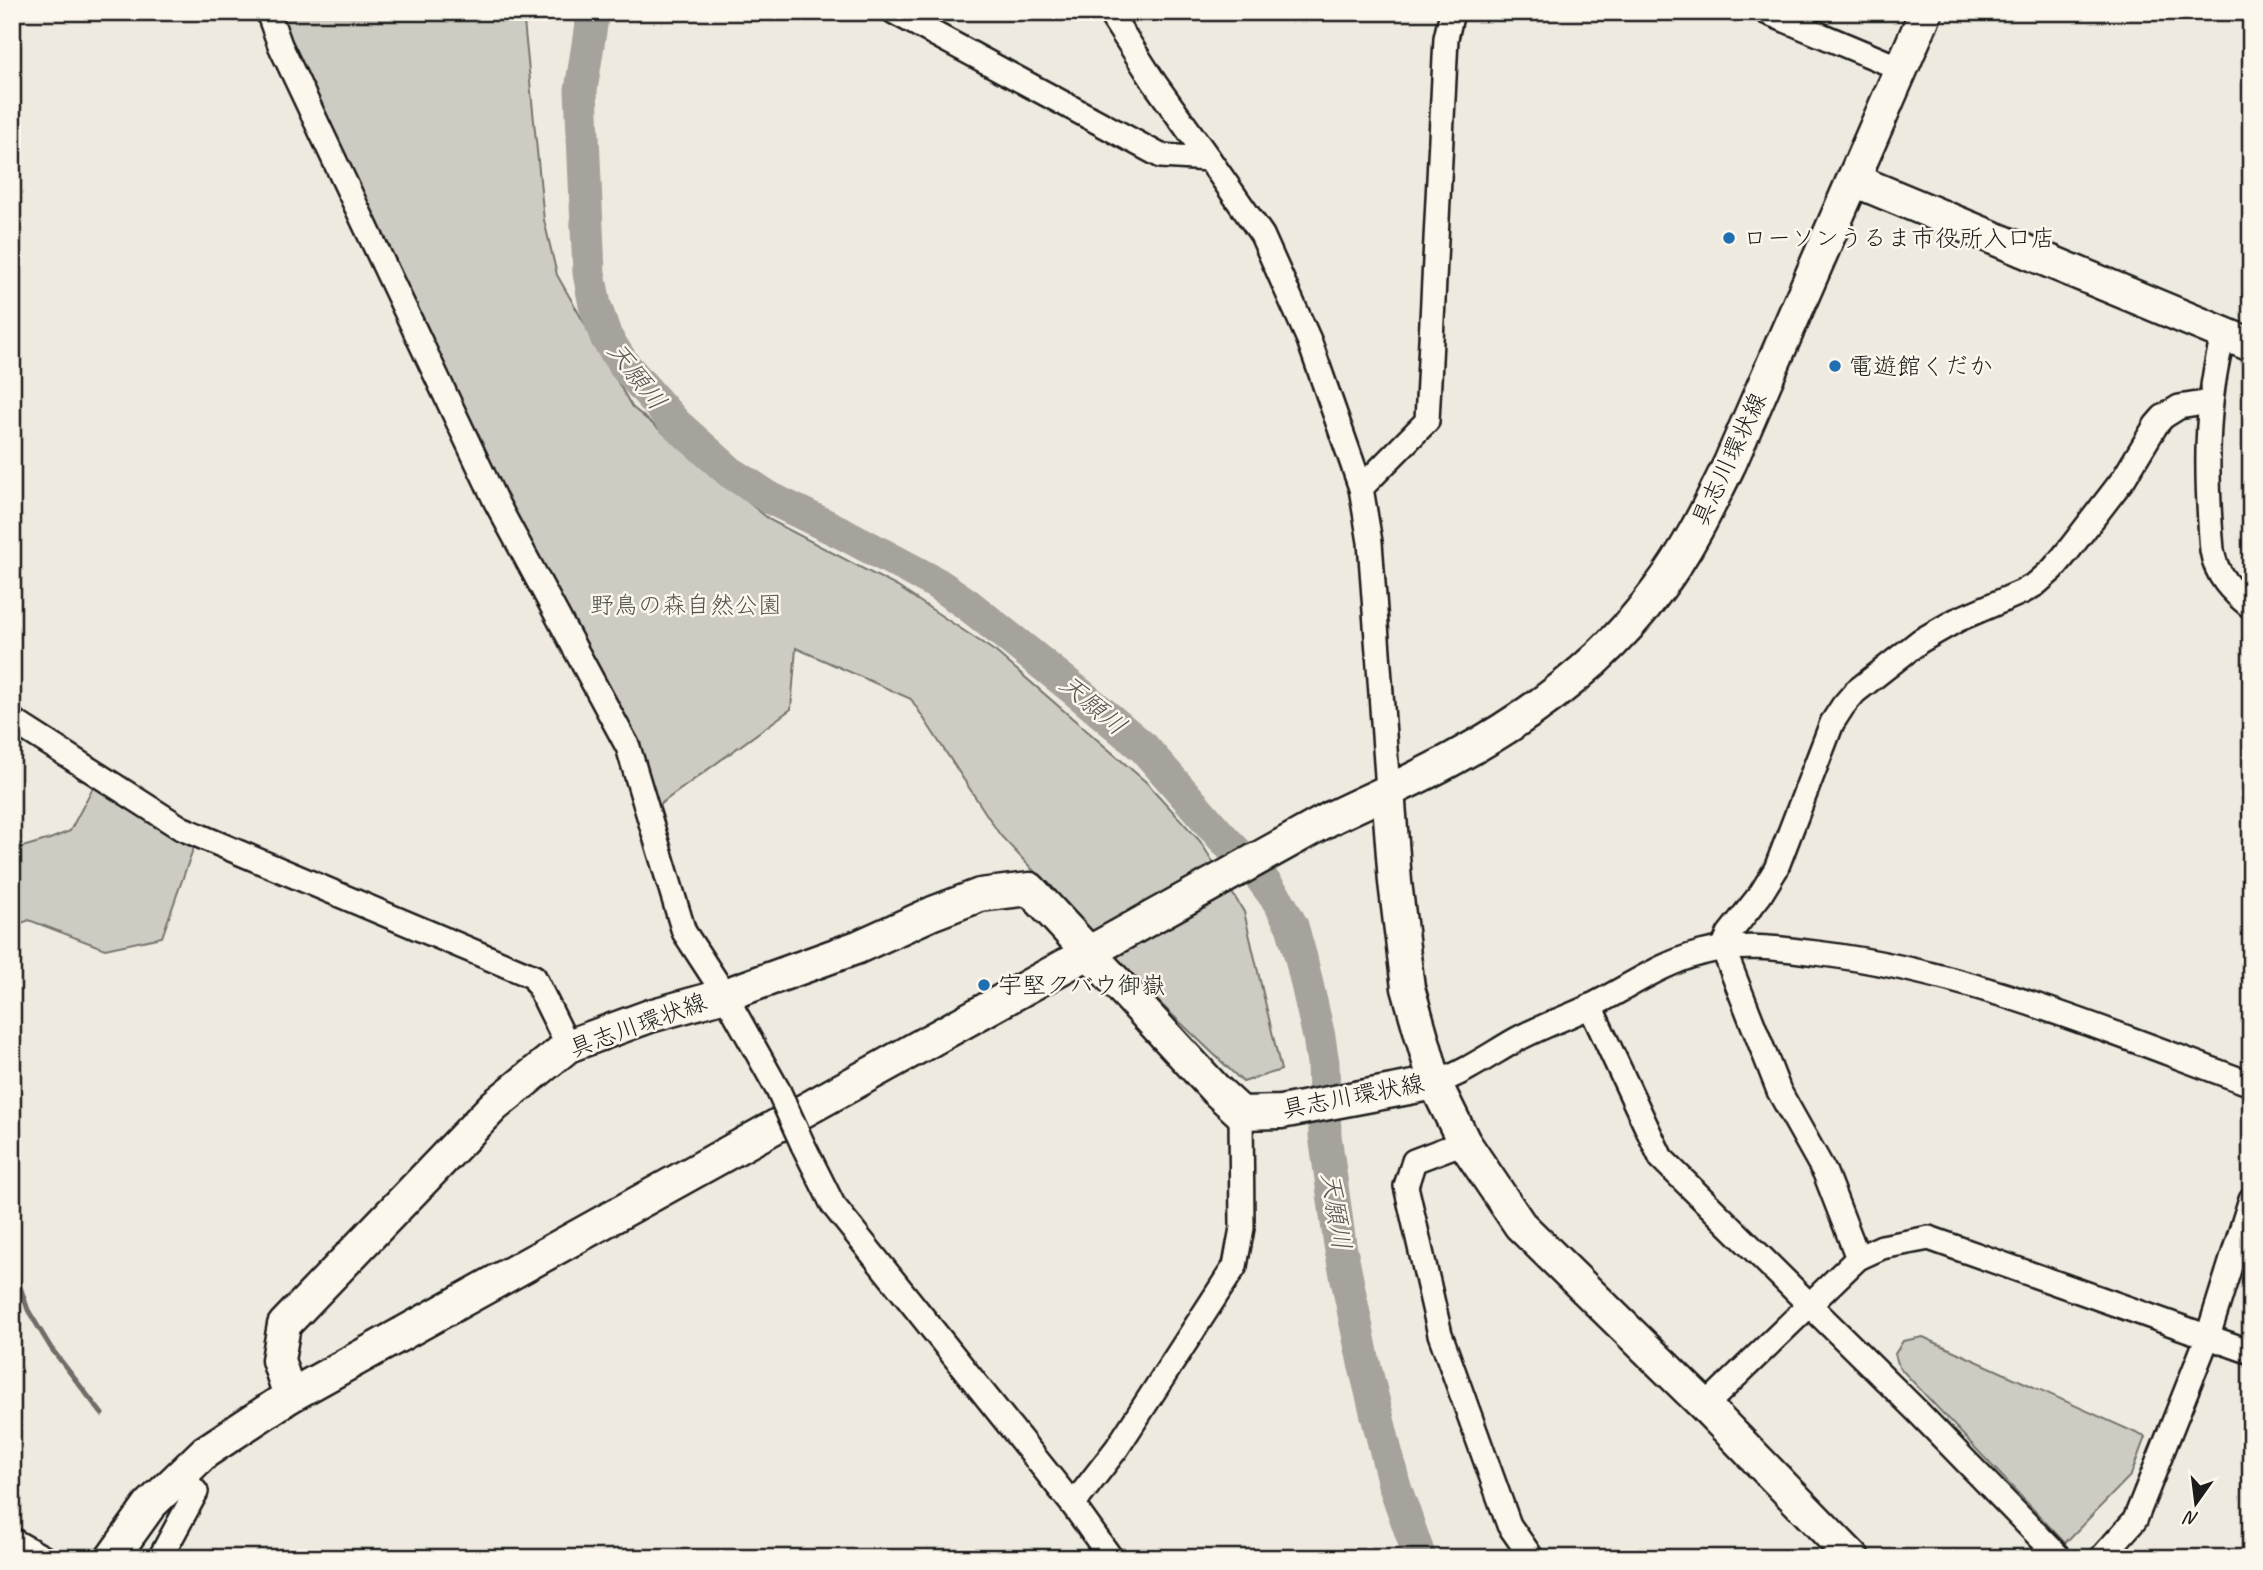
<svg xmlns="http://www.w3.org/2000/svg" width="2263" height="1570" font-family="Caveat,'Klee One',sans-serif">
	<rect width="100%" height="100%" fill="#eeeadf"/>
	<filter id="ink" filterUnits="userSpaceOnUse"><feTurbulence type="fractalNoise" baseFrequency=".0143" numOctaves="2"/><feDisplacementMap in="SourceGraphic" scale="14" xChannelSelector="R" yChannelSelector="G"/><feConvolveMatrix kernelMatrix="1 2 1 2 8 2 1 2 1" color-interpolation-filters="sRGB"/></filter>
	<g filter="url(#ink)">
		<!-- green -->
		<g fill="#ceccc2" stroke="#75746f" stroke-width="2">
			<polygon points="268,12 523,12 544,220 557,275 632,407 770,520 898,587 996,652 1146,782 1200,841 1244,912 1281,1070 1243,1082 1142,986 1000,835 911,699 796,648 791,709 648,813"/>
			<polygon points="99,776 198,835 162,937 105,949 29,920 12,927 12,850 50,839 70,831"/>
			<polygon points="1923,1337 2145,1437 2131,1475 2065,1543 1899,1367 1895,1354 1903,1341"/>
		</g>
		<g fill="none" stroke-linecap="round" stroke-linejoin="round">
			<!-- stream -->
			<polyline stroke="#6f6d69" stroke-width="5" points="12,1263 28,1310 51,1348 102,1414"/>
			<!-- river -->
			<polyline stroke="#a6a39d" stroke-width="33" points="593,12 581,90 589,273 595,305 606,337 624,365 675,423 730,472 770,498 844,534 936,583 967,604 1075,690 1144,748 1221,836 1259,875 1279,902 1292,926 1301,958 1319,1037 1323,1063 1325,1135 1340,1245 1364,1363 1394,1484 1420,1558"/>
			<defs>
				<g id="street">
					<polyline points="268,12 280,45 496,502 628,747 684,932 725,995 778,1090"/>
					<polyline points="894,12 1161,156 1209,159 1262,235 1309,340 1361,488 1370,542 1388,790"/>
					<polyline points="1109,12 1156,85 1209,159"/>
					<polyline points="1766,12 1902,69"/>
					<path d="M 2224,333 C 2204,405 2206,477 2212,550 C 2216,576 2231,591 2251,607"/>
					<polyline points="1361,488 1427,421 1446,38 1452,12"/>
					<polyline points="12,720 181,828 534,977 568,1046"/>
					<polyline points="1590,1006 1661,1158 1917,1411 2060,1558"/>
					<path d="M 1435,1083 C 1464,1073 1488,1056 1514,1041 C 1539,1027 1566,1018 1591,1006 C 1627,988 1662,963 1701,953 C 1738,943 1779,948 1816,953 C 1968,971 2109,1032 2251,1084"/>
					<polyline points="1464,1142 1414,1161 1406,1186 1440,1334 1509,1525 1532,1558"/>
					<polyline points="803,1145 833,1205 1073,1505 1111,1558"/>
					<polyline points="1858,1258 1825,1173 1779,1091 1723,948 1729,934 1760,895 1776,869 1832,723 1843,706 1855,692 1920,641 1957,620 2022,592 2036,584 2053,569 2068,551 2124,478 2156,425 2163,417 2179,407 2210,402"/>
					<polyline points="1705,1406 1858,1258 1882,1247 1929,1238 2251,1352"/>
					<polyline points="1073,1505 1117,1448 1235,1266 1242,1228 1241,1113"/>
					<polyline points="12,1540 44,1558"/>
					<polyline points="160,1558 196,1492 181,1475"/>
					<polyline points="2101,1558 2135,1520 2208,1336 2251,1199"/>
				</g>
				<g id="secondary">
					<polyline points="1854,180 2251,345"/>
					<polyline points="1435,1083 1464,1142 1520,1225 1705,1406 1853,1558"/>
					<polyline points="290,1396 278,1360 284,1325 494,1106 568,1046 650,1016 725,995 858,947 933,913 980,895 1030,889 1215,1089 1241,1113 1281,1112 1435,1083 1408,988 1395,882 1388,790"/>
					<path d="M 112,1558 L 150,1505 L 205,1452 L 290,1396 L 1331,818 C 1372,798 1415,780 1456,757 C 1533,715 1607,660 1659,588 C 1688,550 1709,506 1730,463 L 1926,12"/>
				</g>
			</defs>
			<!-- street casing -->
			<use href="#street" stroke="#1c1c1c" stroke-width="28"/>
			<!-- secondary casing -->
			<use href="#secondary" stroke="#1c1c1c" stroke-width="37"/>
			<!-- street -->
			<use href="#street" stroke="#fbf7ec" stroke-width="23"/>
			<!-- secondary -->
			<use href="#secondary" stroke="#fbf7ec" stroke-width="32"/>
			<defs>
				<polyline id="street-bridge" points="778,1090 803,1145"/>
			</defs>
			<!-- street-bridge casing -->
			<use href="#street-bridge" stroke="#1c1c1c" stroke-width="28" stroke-linecap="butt"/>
			<!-- street-bridge -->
			<use href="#street-bridge" stroke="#fbf7ec" stroke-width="23"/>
		</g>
	</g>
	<!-- markers -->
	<g fill="#1f6fb2" stroke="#fbf7ec" stroke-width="2.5">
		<circle cx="1729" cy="238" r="7"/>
		<circle cx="1835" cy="366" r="7"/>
		<circle cx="984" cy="985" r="7"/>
	</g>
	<g text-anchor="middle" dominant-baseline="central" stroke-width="5" stroke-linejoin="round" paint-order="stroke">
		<!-- poi labels -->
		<g font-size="24" fill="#1c1c1c" stroke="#fbf7ec" text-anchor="start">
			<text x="1743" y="238">ローソンうるま市役所入口店</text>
			<text x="1849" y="366">電遊館くだか</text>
			<text x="998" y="985">宇堅クバウ御嶽</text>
		</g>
		<!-- street labels -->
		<g font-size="24" fill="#1c1c1c" stroke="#fbf7ec">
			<text transform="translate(1729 459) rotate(-65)">具志川環状線</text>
			<text transform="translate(638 1025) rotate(-20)">具志川環状線</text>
			<text transform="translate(1353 1096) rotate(-11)">具志川環状線</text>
		</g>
		<!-- park labels -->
		<g font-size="24" fill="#51514e" stroke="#fbf7ec">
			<text x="686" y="605">野鳥の森自然公園</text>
		</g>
		<!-- water labels -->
		<g font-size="26" font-style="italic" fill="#5a5956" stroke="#fbf7ec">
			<text transform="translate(637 376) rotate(52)">天願川</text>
			<text transform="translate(1093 705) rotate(40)">天願川</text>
			<text transform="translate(1336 1211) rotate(81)">天願川</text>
		</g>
	</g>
	<!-- margin -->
	<rect width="2263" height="1570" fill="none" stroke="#fbf7ec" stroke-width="42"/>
	<rect x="21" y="21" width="2221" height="1528" fill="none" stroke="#1c1c1c" stroke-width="2.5" filter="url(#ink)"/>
	<!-- north arrow -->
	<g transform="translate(2196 1503) rotate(194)" stroke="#fbf7ec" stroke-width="5" paint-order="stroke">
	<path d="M0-5L12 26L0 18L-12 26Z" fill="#1c1c1c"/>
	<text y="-10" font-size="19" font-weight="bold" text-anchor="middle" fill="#1c1c1c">N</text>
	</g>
</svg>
